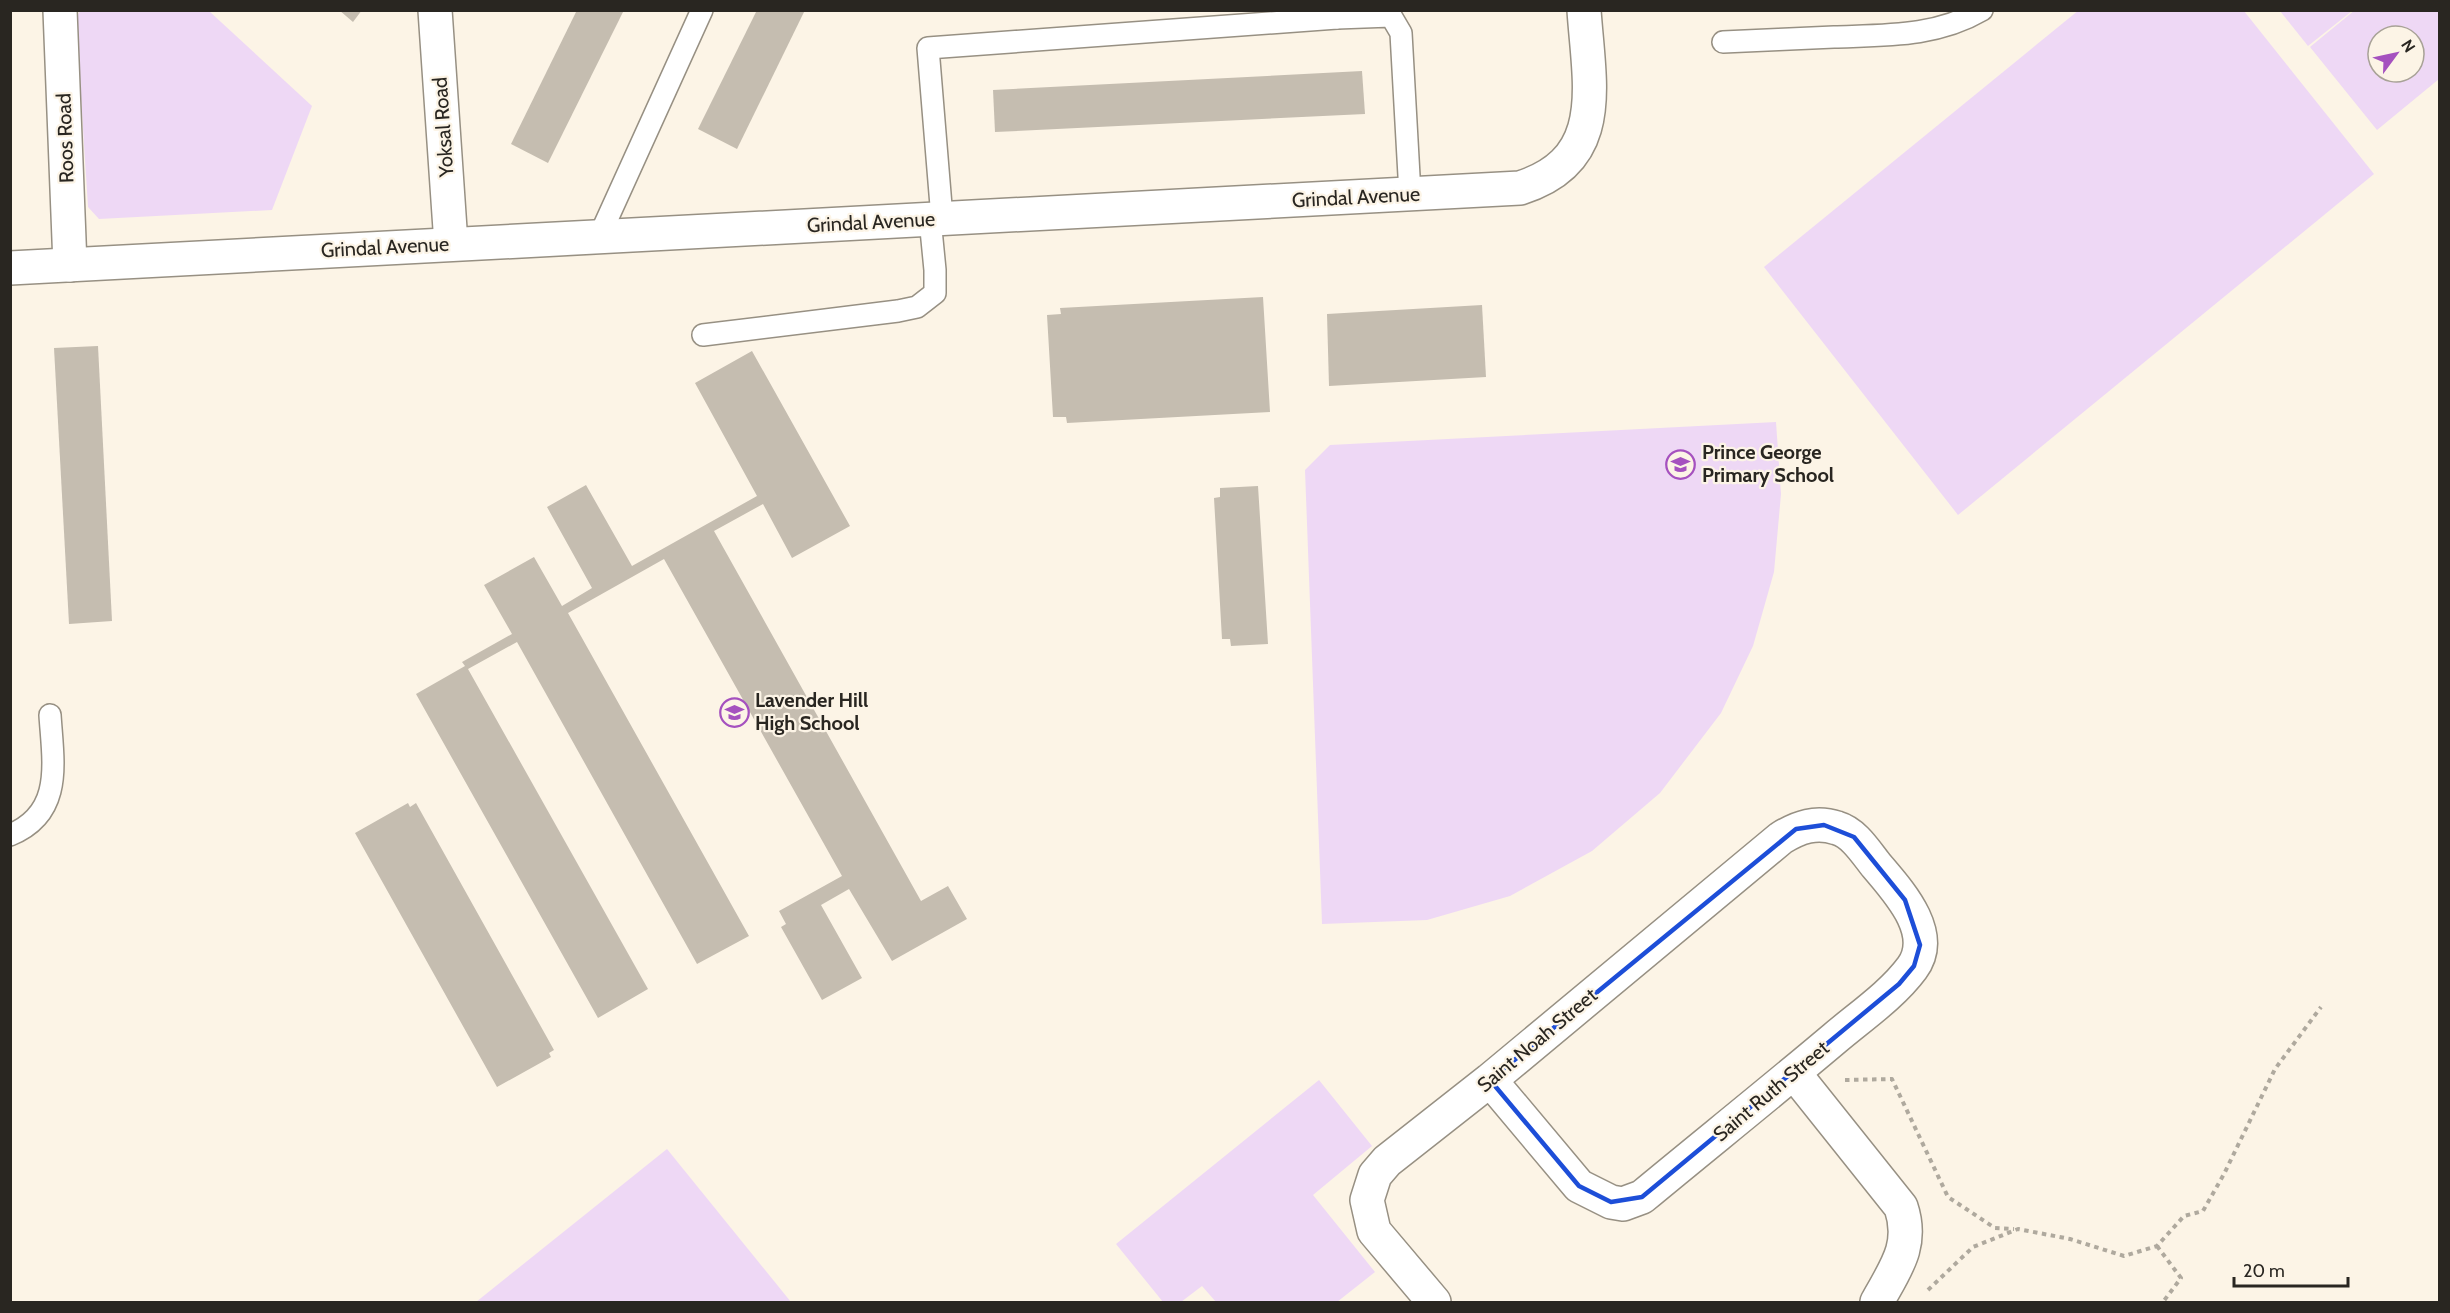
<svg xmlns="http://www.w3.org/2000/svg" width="2450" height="1313" font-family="Cabin,sans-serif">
	<rect width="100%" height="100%" fill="#fcf4e6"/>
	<!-- green -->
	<g fill="#eed8f5" fill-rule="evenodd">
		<polygon points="2079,10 2244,11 2374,174 1958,515 1764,267"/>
		<path d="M 2355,10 L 2439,11 L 2439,79 L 2377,130 L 2310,47 ZM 2378,36 L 2414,36 L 2414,72 L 2378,72 Z"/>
		<polygon points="80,11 209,11 312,106 272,210 99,219 88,207 76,18"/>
		<polygon points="2280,11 2352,11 2308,46"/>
		<polygon points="1776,422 1781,494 1774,572 1753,646 1721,713 1660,793 1592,851 1510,896 1427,920 1322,924 1305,470 1330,445"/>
		<polygon points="1319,1080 1372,1146 1313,1195 1375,1272 1337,1302 1216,1302 1202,1286 1181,1302 1163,1302 1116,1244"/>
		<polygon points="667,1149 791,1302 476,1302"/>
	</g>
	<!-- building -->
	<g fill="#c5bdb0">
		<polygon points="339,10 362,10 353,22"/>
		<polygon points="577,10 624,10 548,163 511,144"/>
		<polygon points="757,10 805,10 737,149 698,129"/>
		<polygon points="1362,71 1365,114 995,132 993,90"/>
		<polygon points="1263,297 1270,412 1067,423 1066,417 1053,417 1047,315 1061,314 1060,308"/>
		<polygon points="1482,305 1486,377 1329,386 1327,314"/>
		<polygon points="98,346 112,621 69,624 54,348"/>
		<polygon points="752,351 850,526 792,558 763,504 714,531 921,901 948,886 967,919 892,961 849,889 821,905 862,978 822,1000 781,927 786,924 779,911 842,876 664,559 568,613 749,936 697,964 517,642 468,669 648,989 598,1018 416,694 465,666 462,662 512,634 484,585 534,557 562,606 592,588 547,507 586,485 632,566 757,496 695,383"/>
		<polygon points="1258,486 1268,644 1231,646 1230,639 1222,639 1214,498 1220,497 1220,488"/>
		<polygon points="408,803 410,807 416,803 554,1050 549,1053 551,1057 497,1087 355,833"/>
	</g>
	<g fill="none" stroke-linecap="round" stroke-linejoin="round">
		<defs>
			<g id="service">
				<polyline points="1336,10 1337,18 1391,16 1401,33 1410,194"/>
				<path d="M 1723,42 C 1760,40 1797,39 1834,37 C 1886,35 1936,37 1982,10"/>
				<polyline points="942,218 928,48 1337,18"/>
				<polyline points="599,237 702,10"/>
				<polyline points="703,335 898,311 917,307 935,293 935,270 930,219"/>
				<path d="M 10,835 C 64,813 53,762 50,715"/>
			</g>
			<g id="minor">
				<polyline points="60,10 70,265"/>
				<polyline points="435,10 451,244"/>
				<path d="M 10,268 L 1520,188 C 1609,160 1589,85 1584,10"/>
				<path d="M 1794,1073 L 1901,1207 C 1914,1246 1895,1269 1877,1302"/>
				<path d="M 1434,1302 L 1374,1231 L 1367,1200 L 1375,1175 L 1387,1161 L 1490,1080 L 1781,838 C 1799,827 1816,821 1837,828 C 1854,833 1865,851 1876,865 C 1897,890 1938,933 1912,968 C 1892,995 1861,1016 1835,1038 C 1771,1092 1706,1144 1642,1197 L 1623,1204 L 1611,1202 L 1579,1186 L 1490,1080"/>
			</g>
		</defs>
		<!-- service casing -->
		<use href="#service" stroke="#979083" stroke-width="24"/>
		<!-- minor casing -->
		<use href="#minor" stroke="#979083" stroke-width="36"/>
		<!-- path -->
		<g stroke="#afa99e" stroke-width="4" stroke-dasharray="4.5 4.5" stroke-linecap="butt">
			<polyline points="1845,1080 1892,1079 1948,1197 1995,1228 2014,1229"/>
			<polyline points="2157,1246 2181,1278 2163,1302"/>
			<polyline points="1928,1290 1973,1247 2018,1229 2070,1239 2124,1256 2157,1246 2184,1216 2203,1211 2224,1174 2275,1069 2321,1007"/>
		</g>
		<!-- service -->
		<use href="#service" stroke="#fff" stroke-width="21"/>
		<!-- minor -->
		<use href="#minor" stroke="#fff" stroke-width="33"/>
	</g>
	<!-- marked area -->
	<path fill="none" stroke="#1d4ed8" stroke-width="4.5" stroke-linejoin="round" d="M 1824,825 L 1854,837 L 1905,900 L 1920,945 L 1914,966 L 1899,984 L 1642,1197 L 1611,1202 L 1579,1186 L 1490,1080 L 1796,829 Z"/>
	<!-- icons -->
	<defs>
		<symbol id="school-ring" viewBox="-11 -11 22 22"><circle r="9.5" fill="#fcf4e6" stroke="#a551bf" stroke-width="1.5"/><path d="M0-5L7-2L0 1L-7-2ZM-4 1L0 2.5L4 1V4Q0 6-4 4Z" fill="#a551bf"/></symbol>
	</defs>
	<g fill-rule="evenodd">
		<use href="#school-ring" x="1664" y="448" width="33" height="33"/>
		<use href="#school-ring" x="718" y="696" width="33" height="33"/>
	</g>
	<g text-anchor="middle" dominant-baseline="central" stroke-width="4.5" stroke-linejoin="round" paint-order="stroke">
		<!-- street labels -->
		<g font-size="20" fill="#292621" stroke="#fcf4e6">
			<text transform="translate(443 127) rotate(-94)">Yoksal Road</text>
			<text transform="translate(65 138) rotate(-92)">Roos Road</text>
			<text transform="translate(1356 197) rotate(-3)">Grindal Avenue</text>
			<text transform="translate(871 222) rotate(-3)">Grindal Avenue</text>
			<text transform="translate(385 247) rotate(-3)">Grindal Avenue</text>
			<text transform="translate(1537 1040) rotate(-40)">Saint Noah Street</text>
			<text transform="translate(1771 1091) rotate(-40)">Saint Ruth Street</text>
		</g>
		<!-- poi labels -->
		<g font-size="20" font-weight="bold" fill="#292621" stroke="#fcf4e6" text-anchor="start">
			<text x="1702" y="452">Prince George<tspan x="1702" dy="23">Primary School</tspan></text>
			<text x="755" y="700">Lavender Hill<tspan x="755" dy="23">High School</tspan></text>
		</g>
	</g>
	<!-- border -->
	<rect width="2450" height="1313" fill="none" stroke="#292621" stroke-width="24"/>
	<!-- north arrow -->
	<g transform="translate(2396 54) rotate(57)"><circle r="28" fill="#fcf4e6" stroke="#a8a297" stroke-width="1.5"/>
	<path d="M0-4.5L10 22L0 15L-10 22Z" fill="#a551bf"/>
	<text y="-9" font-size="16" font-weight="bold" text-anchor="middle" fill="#292621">N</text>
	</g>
	<!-- scale -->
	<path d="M2234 1277v9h114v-9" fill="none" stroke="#292621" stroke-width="3"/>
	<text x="2243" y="1277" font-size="18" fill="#292621" stroke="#fcf4e6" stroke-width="4.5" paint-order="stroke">20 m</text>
</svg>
